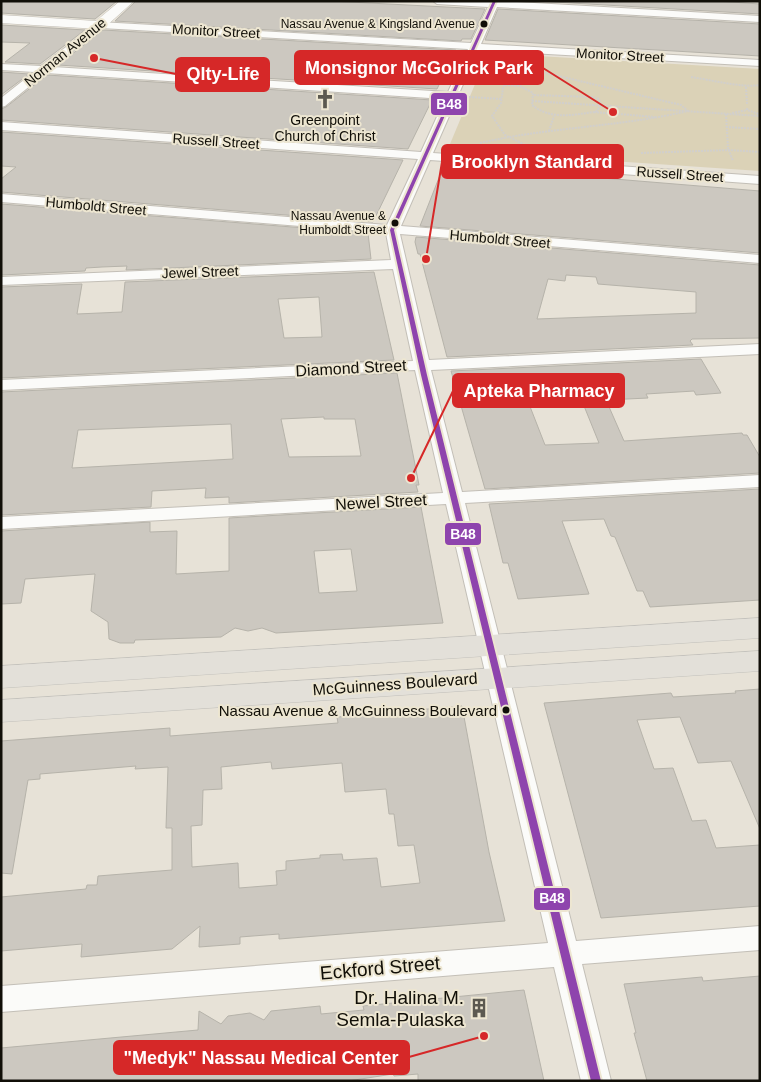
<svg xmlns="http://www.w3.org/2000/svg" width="761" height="1082" font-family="Helvetica,sans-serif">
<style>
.green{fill:#dbd2b7}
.building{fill:#ccc8c0;stroke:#b6b3aa;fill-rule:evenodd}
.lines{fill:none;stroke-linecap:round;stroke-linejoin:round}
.street-casing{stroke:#c3bfb7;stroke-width:2}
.secondary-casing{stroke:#c3bfb7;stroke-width:1}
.primary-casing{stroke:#c2c0bb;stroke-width:1}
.path{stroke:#d1cfcc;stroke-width:2;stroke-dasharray:2 1;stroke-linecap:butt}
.street{fill:#fbfbf9;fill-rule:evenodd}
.secondary{fill:#fbfbf9;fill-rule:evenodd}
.primary{fill:#e3e0d9;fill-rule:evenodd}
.bus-1-casing{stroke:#ede6d1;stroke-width:4}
.bus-1{fill:#8e44ad;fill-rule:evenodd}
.bus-dot{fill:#110f08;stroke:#ede6d1;stroke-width:2}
.labels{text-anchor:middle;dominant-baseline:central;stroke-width:4;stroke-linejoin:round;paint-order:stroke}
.far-bus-label{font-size:12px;fill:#110f08;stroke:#ede6d1;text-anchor:end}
.far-street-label{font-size:14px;fill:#110f08;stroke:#ede6d1}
.far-poi-label{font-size:14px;fill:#110f08;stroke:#ede6d1}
.bus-label{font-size:15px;fill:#110f08;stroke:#ede6d1;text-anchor:end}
.street-label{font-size:16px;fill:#110f08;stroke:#ede6d1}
.near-street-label{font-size:19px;fill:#110f08;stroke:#ede6d1}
.near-poi-label{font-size:19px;fill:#110f08;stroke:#ede6d1;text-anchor:end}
.leader{fill:none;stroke:#d62828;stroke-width:2}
.callout-dot{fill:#d62828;stroke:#ede6d1;stroke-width:2}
.callout{fill:#d62828;stroke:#d62828;stroke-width:2}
.callout-label{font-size:18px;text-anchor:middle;font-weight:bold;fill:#fff}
.line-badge{stroke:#ede6d1;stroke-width:2}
.badge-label{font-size:14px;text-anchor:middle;font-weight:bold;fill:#fff}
</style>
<rect width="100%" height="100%" fill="#e7e2d7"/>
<path class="green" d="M 502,54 L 760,69 L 760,171 L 464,151 L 450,144 L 486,58 Z"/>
<path class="building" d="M 1,1 L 117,1 L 95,19 L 1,13 Z
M 136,1 L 330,1 L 485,9 L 471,39 L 462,39 L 461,41 L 115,21 Z
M 537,1 L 717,1 L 760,4 L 760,14 Z
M 498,9 L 760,24 L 760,56 L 485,40 Z
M 1,25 L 85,30 L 40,64 L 5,62 L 30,43 L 1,42 Z
M 103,30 L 456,50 L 437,89 L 58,65 Z
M 1,72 L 29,74 L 1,95 Z
M 47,75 L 432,100 L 408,149 L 1,120 L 1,109 L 6,107 Z
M 1,132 L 403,160 L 373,222 L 1,192 L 1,179 L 16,167 L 1,166 Z
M 444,165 L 760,191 L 760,253 L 420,226 Z
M 1,204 L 368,233 L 371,259 L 126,270 L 127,266 L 102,267 L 86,268 L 85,271 L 1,275 Z
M 416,237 L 760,265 L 760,338 L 692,339 L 690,341 L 693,345 L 447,357 L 420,254 L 418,254 L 415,242 ZM 566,275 L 596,277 L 598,284 L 696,292 L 696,313 L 537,319 L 548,279 L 565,281 Z
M 374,272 L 394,360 L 1,378 L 1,287 L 82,284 L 77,314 L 122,312 L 125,282 ZM 319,297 L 322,337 L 284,338 L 278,299 Z
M 701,359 L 721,393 L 696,395 L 694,391 L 646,394 L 648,398 L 606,400 L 624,441 L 742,433 L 743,435 L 747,435 L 760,457 L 760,473 L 485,489 L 451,371 ZM 582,401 L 599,443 L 545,445 L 529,404 Z
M 397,373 L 419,485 L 416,485 L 418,492 L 229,503 L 229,497 L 205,498 L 206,488 L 152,491 L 151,507 L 1,515 L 1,392 ZM 324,417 L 324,419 L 355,419 L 361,456 L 289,457 L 281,419 ZM 231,424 L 233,459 L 72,468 L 78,430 Z
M 760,489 L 760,600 L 650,607 L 643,591 L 637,591 L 615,537 L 611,536 L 604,519 L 562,521 L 589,594 L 518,599 L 508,563 L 503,563 L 489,504 Z
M 421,507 L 443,623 L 276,633 L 262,628 L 248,631 L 235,628 L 221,637 L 135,640 L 134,643 L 120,643 L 109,639 L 108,622 L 91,611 L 95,574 L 25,579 L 21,603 L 1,604 L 1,531 L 150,522 L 150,532 L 177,531 L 176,574 L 229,571 L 229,518 ZM 351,549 L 357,591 L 319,593 L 314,551 Z
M 760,689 L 760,829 L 731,761 L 698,763 L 680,717 L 637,720 L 654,769 L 673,768 L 692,821 L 706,820 L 716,848 L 760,845 L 760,906 L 601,918 L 544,703 L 671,693 L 673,697 L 736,693 L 735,691 Z
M 462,706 L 489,852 L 505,921 L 279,939 L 279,934 L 240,937 L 240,944 L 199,947 L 200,926 L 172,949 L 81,957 L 82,944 L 1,951 L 1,897 L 86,889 L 87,885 L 97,885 L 98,876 L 172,870 L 172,828 L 166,828 L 168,767 L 135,769 L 136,766 L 40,774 L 40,779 L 28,780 L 12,874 L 1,873 L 1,741 L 170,728 L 170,736 L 338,723 L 337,717 ZM 271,762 L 272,769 L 342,763 L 345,792 L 386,789 L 389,814 L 394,814 L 398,846 L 414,845 L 420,883 L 381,887 L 377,858 L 343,860 L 342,854 L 320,855 L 320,858 L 286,861 L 286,870 L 276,871 L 277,885 L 239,888 L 238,863 L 192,867 L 191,826 L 202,825 L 203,790 L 222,789 L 221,767 Z
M 760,976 L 760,1081 L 647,1081 L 634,1033 L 636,1033 L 624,984 L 702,977 L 703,981 Z
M 524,990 L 544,1081 L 418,1081 L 418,1074 L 394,1076 L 393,1074 L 348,1081 L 1,1081 L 1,1048 L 198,1030 L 199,1011 L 221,1024 L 228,1016 L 250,1013 L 264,1020 L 271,1011 L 320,1006 L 321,1014 L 364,1010 L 363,1006 Z"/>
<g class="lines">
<defs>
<path id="street" d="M 433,1 L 500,1 L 760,16 L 760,22 L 497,7 L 481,44 L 760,60 L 760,66 L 478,50 L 433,153 L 760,176 L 760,184 L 430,160 L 401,226 L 760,255 L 760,263 L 400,234 L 429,360 L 760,344 L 760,354 L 431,370 L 462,492 L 760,475 L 760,487 L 465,503 L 576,941 L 760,926 L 760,950 L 582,964 L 611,1081 L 581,1081 L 554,967 L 1,1012 L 1,986 L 548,943 L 446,504 L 1,529 L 1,517 L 443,493 L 415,370 L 1,390 L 1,380 L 413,361 L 393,269 L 1,285 L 1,277 L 391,260 L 386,233 L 1,202 L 1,194 L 387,225 L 418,159 L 1,130 L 1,122 L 421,152 L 445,99 L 46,73 L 5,106 L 1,107 L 1,98 L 34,72 L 1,70 L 1,64 L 41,66 L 99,22 L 471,43 L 488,7 L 437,4 ZM 101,28 L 468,49 L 448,92 L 53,67 Z"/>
<path id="secondary" d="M 120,1 L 134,1 L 104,28 L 99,29 L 1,23 L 1,15 L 96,21 Z"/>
<path id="primary" d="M 760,618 L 760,638 L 1,688 L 1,666 Z
M 760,651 L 760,671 L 1,722 L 1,700 Z"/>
</defs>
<use href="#street" class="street-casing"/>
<use href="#secondary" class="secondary-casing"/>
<use href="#primary" class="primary-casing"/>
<path class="path" d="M 691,77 C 712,80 741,88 760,85
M 505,85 L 520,86 L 533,93 L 532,105 C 551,120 572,115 594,112 L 597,111 L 601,104 L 599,99 L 592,97 L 533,95
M 746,87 L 747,104
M 469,97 L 502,99
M 532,101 L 760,116
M 747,108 L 747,110 L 759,114
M 594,112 L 655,117
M 732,113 L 747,110
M 726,114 L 728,148 L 733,161
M 726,127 L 760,129
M 549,131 L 554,116
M 480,143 C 549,127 619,127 688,111 L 681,105 L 529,69
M 525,145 L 505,135 L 492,116 L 501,103 L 503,88 L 507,81 L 519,71 L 533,67
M 641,153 L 729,150 L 760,152"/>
<use href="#street" class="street"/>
<use href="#secondary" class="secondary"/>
<use href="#primary" class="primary"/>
<defs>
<path id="bus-1" d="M 493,1 L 496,1 L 394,230 L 427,375 L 601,1081 L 591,1081 L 421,375 L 390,230 Z"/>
</defs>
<use href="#bus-1" class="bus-1-casing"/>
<use href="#bus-1" class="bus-1"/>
</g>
<defs>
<symbol id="church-bare" viewBox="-9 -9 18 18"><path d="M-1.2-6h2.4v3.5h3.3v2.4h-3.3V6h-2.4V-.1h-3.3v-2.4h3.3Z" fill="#5c5950" stroke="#ede6d1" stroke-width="2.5" paint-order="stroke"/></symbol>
<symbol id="building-bare" viewBox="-9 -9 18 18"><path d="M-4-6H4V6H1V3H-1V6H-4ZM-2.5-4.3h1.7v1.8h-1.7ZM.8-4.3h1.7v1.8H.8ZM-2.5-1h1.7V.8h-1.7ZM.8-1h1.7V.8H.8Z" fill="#5c5950" stroke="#ede6d1" stroke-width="2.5" paint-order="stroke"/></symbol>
</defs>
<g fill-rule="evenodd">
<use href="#church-bare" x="311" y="85" width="28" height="28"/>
<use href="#building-bare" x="465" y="994" width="28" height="28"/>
</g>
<g class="bus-dot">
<circle cx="484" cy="24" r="4.5"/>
<circle cx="395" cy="223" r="4.5"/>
<circle cx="506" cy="710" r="4.5"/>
</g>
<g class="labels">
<g class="far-bus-label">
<text x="475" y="24">Nassau Avenue &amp; Kingsland Avenue</text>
<text x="386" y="216">Nassau Avenue &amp;<tspan x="386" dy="14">Humboldt Street</tspan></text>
</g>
<g class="far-street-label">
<text transform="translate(216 31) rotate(3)">Monitor Street</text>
<text transform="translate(65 52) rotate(-39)">Norman Avenue</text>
<text transform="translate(620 55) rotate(3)">Monitor Street</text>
<text transform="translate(216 141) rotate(4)">Russell Street</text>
<text transform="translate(680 174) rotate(4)">Russell Street</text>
<text transform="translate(96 206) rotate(5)">Humboldt Street</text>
<text transform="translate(500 239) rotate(5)">Humboldt Street</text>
<text transform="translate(200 272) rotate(-2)">Jewel Street</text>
</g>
<g class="far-poi-label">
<text x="325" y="120">Greenpoint<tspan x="325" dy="16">Church of Christ</tspan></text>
</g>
<g class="bus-label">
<text x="497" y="710">Nassau Avenue &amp; McGuinness Boulevard</text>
</g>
<g class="street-label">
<text transform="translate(351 368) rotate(-3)">Diamond Street</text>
<text transform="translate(381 502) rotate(-3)">Newel Street</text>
<text transform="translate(395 684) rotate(-4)">McGuinness Boulevard</text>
</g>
<g class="near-street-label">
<text transform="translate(380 968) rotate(-5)">Eckford Street</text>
</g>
<g class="near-poi-label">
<text x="464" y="997">Dr. Halina M.<tspan x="464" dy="22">Semla-Pulaska</tspan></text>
</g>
</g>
<path class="leader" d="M613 112L543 68M94 58L176 74M426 259L442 162M411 478L453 391M484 1036L409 1057"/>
<g class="callout-dot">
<circle cx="613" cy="112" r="5"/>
<circle cx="94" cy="58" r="5"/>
<circle cx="426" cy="259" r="5"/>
<circle cx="411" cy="478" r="5"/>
<circle cx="484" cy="1036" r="5"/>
</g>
<g class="callout">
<rect x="295" y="51" width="248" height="33" rx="5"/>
<rect x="176" y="58" width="93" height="33" rx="5"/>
<rect x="442" y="145" width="181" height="33" rx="5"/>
<rect x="453" y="374" width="171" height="33" rx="5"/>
<rect x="114" y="1041" width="295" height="33" rx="5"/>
</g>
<g class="callout-label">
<text x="419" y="74">Monsignor McGolrick Park</text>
<text x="223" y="80">Qlty-Life</text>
<text x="532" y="168">Brooklyn Standard</text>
<text x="539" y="397">Apteka Pharmacy</text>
<text x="261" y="1064">"Medyk" Nassau Medical Center</text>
</g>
<g class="line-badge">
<rect x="430" y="92" width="38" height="24" rx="5" fill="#8e44ad"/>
<rect x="444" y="522" width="38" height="24" rx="5" fill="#8e44ad"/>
<rect x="533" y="887" width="38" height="24" rx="5" fill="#8e44ad"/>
</g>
<g class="badge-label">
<text x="449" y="109">B48</text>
<text x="463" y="539">B48</text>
<text x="552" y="903">B48</text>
</g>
<rect width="761" height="1082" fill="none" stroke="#110f08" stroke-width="5"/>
</svg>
